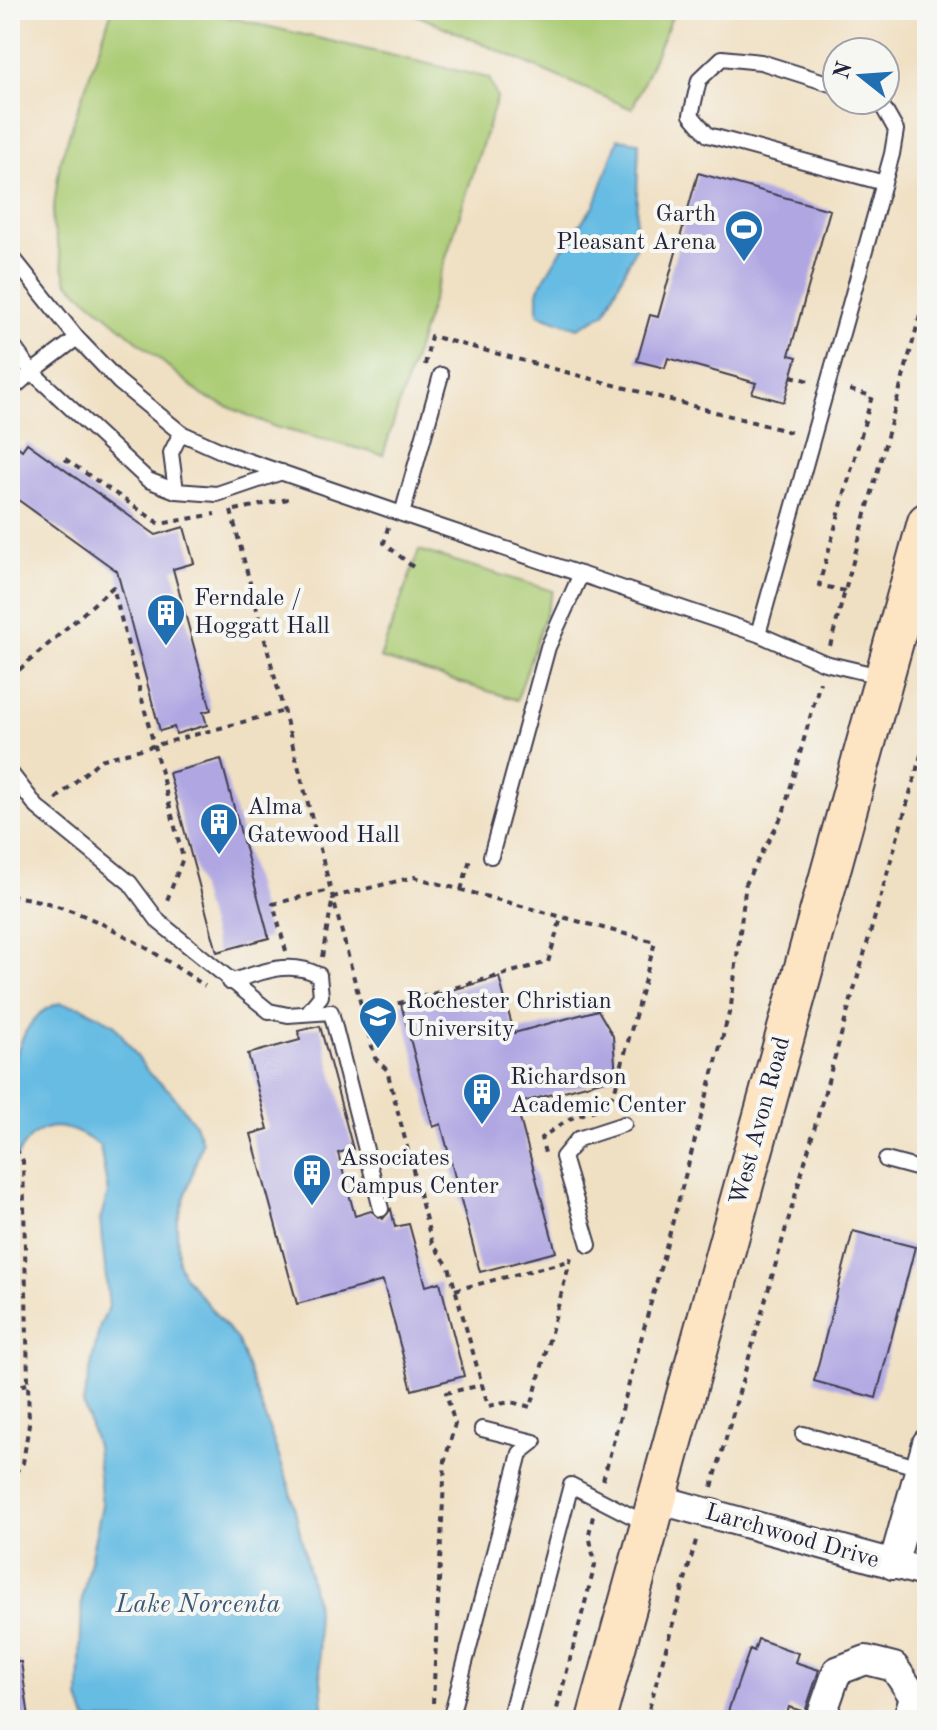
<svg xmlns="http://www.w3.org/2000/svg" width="937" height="1730" font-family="'Old Standard TT',serif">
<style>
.green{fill:#accc74;stroke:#677758;stroke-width:2}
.water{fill:#66bce3;stroke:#446f8f;stroke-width:2}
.building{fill:#b0a7e2}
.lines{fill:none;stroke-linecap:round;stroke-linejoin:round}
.lane-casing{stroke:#413e4f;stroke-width:18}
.street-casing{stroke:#413e4f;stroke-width:32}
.secondary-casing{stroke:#413e4f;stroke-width:42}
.path{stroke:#413e4f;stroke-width:4;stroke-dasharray:6 6;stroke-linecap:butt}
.lane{stroke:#fff;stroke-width:14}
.street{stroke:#fff;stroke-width:28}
.secondary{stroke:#fde5c4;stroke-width:38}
.labels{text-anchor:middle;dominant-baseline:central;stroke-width:8;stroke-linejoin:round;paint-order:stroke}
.poi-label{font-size:24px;fill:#22223b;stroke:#f6f6f2;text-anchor:start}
.street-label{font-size:24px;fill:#22223b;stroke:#f6f6f2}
.water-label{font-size:26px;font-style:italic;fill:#3a5876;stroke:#f6f6f2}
</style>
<rect width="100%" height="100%" fill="#f6f6f2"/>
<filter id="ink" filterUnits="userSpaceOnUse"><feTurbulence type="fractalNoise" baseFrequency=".0125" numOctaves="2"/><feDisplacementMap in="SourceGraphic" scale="16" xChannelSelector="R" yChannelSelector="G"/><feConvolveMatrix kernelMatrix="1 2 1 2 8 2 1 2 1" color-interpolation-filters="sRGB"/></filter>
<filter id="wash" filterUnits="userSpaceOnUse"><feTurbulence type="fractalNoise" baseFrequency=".006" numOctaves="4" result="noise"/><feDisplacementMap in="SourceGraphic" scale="32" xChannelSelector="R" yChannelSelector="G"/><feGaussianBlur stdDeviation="1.8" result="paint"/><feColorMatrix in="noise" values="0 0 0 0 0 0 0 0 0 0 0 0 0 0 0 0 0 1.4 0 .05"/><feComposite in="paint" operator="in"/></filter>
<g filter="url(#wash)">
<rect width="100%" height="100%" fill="#f0e0c3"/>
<path class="green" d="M 112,10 L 198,10 L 489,78 L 497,98 L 383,455 L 275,427 L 203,396 L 67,282 L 52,222 L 60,161 Z
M 405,10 L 675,10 L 632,109 Z
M 419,550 L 553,591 L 517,700 L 380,658 Z"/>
<path class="water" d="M 618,139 L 639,142 L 635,249 L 605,313 L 578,328 L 538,314 L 538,289 L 565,244 L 595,204 Z
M 60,1003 L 82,1007 L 114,1024 L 149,1073 L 170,1091 L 195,1124 L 202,1142 L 177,1223 L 178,1262 L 184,1276 L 238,1341 L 290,1488 L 315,1600 L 324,1720 L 86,1720 L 79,1698 L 82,1597 L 102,1505 L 96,1446 L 83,1403 L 100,1325 L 109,1307 L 100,1220 L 108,1193 L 100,1146 C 57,1115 30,1122 10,1171 C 10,1118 0,1021 60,1003 Z"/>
<g id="blocks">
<path class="building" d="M 698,173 L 830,210 L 789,355 L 797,357 L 784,402 L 752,393 L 756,383 L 668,358 L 665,368 L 637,361 L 650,315 L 658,317 Z
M 10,440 L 22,450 L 27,443 L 156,535 L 184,527 L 194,563 L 173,569 L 211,710 L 203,712 L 207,725 L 176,734 L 174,727 L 160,731 L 117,571 L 10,494 Z
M 221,759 L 269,938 L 217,952 L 169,773 Z
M 499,977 L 514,1033 L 598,1010 L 613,1036 L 616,1077 L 516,1104 L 556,1252 L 480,1272 L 441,1124 L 433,1127 L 401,1004 Z
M 320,1026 L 353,1149 L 338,1153 L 355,1216 L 371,1211 L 383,1219 L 391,1209 L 395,1227 L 409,1224 L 426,1286 L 440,1282 L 464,1376 L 412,1390 L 383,1281 L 297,1304 L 251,1134 L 268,1129 L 248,1054 L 300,1040 L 298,1031 Z
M 853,1231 L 915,1247 L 876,1398 L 814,1381 Z
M 758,1639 L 798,1653 L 795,1662 L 819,1670 L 805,1712 L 789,1707 L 785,1720 L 725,1720 L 750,1649 L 754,1651 Z
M 10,1662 L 21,1662 L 29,1717 L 16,1720 L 10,1720 Z"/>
</g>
</g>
<g filter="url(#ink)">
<use href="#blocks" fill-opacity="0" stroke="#413e4f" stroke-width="2"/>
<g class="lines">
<defs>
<path id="lane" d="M 837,86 L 761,62 L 722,58 L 699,80 L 691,115 L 708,135 L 884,183
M 10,254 L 77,338 L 119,382 L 181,433 L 228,454 L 402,514 L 758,634 L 825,663 L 884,677
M 77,338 L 32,372 L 148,480 L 176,491 L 171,453 L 181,433
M 10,342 L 32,372 L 10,391
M 176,491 L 217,494 L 282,472
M 402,514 L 441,375
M 758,634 L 892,154 L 896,130 L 879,100
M 10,772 L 37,807 L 130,883 L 159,922 L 269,1011 L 288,1015 L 331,1012 L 381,1209
M 491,856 L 548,647 L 581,574
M 229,982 C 261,973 288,959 319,975 L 321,996 L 308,1012
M 886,1160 L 927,1171
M 589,1245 L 563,1157 L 578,1139 L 624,1124
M 482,1429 L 534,1442
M 803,1434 L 920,1468
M 450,1720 L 520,1453 L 534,1442
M 509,1720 L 571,1485 L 649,1525"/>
<path id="street" d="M 657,1499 L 927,1573
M 893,1565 L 927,1443
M 820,1720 L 837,1671 L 866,1660 L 894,1667 L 914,1697 L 907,1720"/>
<path id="secondary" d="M 596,1720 L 927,522"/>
</defs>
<use href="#lane" class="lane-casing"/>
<use href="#street" class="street-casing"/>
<use href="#secondary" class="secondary-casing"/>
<path class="path" d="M 425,365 L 431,336 L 794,433
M 791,376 L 810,381
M 65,459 L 160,524 L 215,514
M 235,510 L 293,498
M 231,511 L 375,1058 L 387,1070 L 432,1243 L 449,1267 L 488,1406 L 511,1402 L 531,1407 L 572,1254
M 388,527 L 384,543 L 413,567
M 845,591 L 819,585 L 872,396 L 846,389
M 830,646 L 927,290
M 10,678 L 113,587 L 183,858 L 166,903
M 56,799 L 100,760 L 284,711
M 461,890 L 471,856
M 10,896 C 81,903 147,947 205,986
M 286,951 L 273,904 L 330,890
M 322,957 L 333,897 L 414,877 L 655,942 L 615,1090 L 606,1106 L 569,1119 L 541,1138 L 545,1153
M 363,1013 L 548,962 L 561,918
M 10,1138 L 23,1161 L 29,1424 L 23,1463 L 10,1479
M 455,1290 L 569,1261
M 10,1388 L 27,1384
M 603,1480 L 731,1006 L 746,882 L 783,814 L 820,682
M 712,1487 L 927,734
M 433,1703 L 445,1460 L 455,1424 L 446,1393 L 482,1385
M 554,1720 L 595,1565 L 589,1534 L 593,1516
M 646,1720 L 697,1537"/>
<use href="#lane" class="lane"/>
<use href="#street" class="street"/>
<use href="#secondary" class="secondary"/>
</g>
</g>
<defs>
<symbol id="stadium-pin" viewBox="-11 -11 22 30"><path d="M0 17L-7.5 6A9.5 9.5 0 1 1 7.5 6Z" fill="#1f6fb2" stroke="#f6f6f2"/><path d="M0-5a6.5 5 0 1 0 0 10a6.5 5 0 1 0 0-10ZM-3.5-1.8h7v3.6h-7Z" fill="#fff"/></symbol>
<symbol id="building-pin" viewBox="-11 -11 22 30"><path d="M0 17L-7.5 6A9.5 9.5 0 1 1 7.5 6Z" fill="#1f6fb2" stroke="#f6f6f2"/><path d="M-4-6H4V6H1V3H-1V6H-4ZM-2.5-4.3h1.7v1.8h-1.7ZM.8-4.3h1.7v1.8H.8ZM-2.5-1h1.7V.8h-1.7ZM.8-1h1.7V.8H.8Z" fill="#fff"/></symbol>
<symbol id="university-pin" viewBox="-11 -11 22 30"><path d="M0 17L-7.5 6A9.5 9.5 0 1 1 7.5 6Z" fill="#1f6fb2" stroke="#f6f6f2"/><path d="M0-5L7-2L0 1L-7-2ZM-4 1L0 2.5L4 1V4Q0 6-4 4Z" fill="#fff"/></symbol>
</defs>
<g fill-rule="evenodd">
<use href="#stadium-pin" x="722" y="207" width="44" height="60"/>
<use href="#building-pin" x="144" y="591" width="44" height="60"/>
<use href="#building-pin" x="197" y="800" width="44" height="60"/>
<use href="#university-pin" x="356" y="994" width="44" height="60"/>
<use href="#building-pin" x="460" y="1070" width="44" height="60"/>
<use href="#building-pin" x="290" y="1151" width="44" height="60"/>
</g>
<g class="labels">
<g class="poi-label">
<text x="716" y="215" text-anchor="end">Garth<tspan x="716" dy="28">Pleasant Arena</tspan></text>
<text x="194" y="599">Ferndale /<tspan x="194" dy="28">Hoggatt Hall</tspan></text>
<text x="247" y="808">Alma<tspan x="247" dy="28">Gatewood Hall</tspan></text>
<text x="406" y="1002">Rochester Christian<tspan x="406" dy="28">University</tspan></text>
<text x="510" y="1078">Richardson<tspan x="510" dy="28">Academic Center</tspan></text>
<text x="340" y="1159">Associates<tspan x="340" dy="28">Campus Center</tspan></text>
</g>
<g class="street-label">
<text transform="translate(761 1121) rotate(-75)">West Avon Road</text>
<text transform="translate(792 1537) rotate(16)">Larchwood Drive</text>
</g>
<g class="water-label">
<text x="198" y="1605">Lake Norcenta</text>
</g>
</g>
<rect width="937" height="1730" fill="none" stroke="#f6f6f2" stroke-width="40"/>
<g transform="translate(861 76) rotate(287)"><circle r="38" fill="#f6f6f2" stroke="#a1a1a9" stroke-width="2"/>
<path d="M0-6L14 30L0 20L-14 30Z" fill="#1f6fb2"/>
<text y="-12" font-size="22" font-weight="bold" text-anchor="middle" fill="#22223b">N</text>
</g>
</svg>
